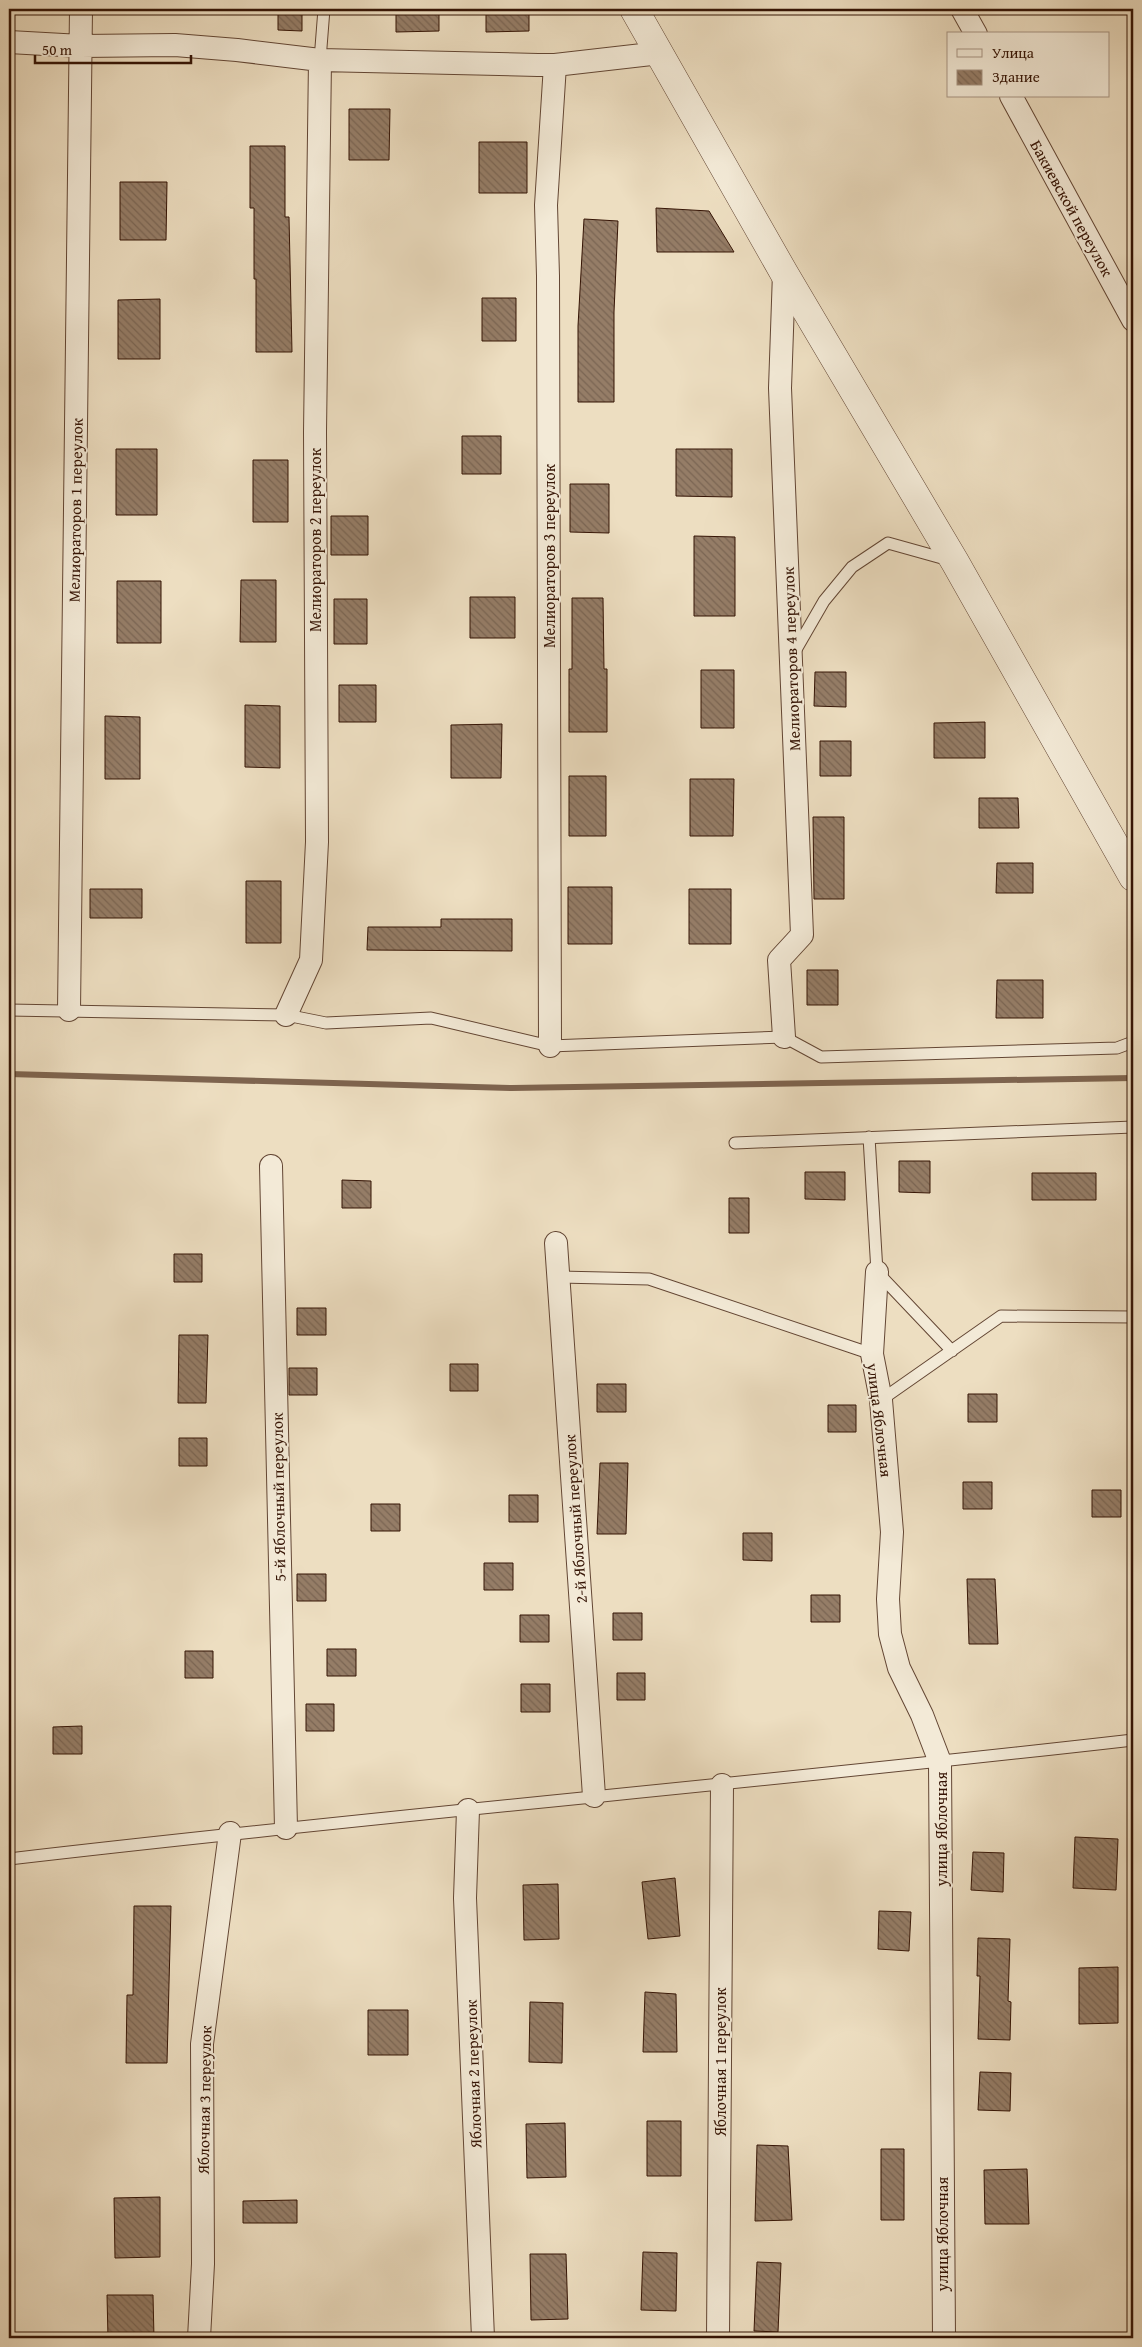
<svg xmlns="http://www.w3.org/2000/svg" width="1142" height="2347" font-family="'Gentium Book Plus',serif">
<style>
.lines{fill:none;stroke-linecap:round;stroke-linejoin:round}
.stream{stroke:#7e644f;stroke-width:6}
.building{fill:url(#building-back-hatch);stroke:#351405}
.service-casing{stroke:#634634;stroke-width:13}
.minor-casing{stroke:#634634;stroke-width:24}
.tertiary-casing{stroke:#634634;stroke-width:29}
.service{stroke:#f3ead7;stroke-width:11}
.minor{stroke:#f3ead7;stroke-width:22}
.tertiary{stroke:#f3ead7;stroke-width:28}
.labels{text-anchor:middle;dominant-baseline:central;stroke-width:4;stroke-linejoin:round;paint-order:stroke}
.street-label{font-size:16px;fill:#351405;stroke:#f3ead7}
</style>
<defs>
<pattern id="building-back-hatch" width="6" height="6" patternUnits="userSpaceOnUse" patternTransform="scale(1.25)"><rect width="6" height="6" fill="#957d67"/><path d="M-1 5l2 2M0 0l6 6M5-1l2 2" fill="none" stroke="#7a6553"/></pattern>
</defs>
<rect width="100%" height="100%" fill="#eddec1"/>
<filter id="stains"><feTurbulence type="fractalNoise" baseFrequency=".004" numOctaves="4"/><feColorMatrix values="0 0 0 0 .2 0 0 0 0 .09 0 0 0 0 .02 0 0 0 .5 -.17"/></filter>
<radialGradient id="worn" r=".72"><stop offset=".6" stop-color="#630" stop-opacity="0"/><stop offset="1" stop-color="#630" stop-opacity=".3"/></radialGradient>
<g class="lines">
<path class="stream" d="M 9,1074 L 512,1088 L 1133,1078"/>
</g>
<path class="building" d="M 278,9 L 302,9 L 302,31 L 278,30 Z
M 396,9 L 439,9 L 439,31 L 396,32 Z
M 486,9 L 529,9 L 529,31 L 486,32 Z
M 349,109 L 390,109 L 389,160 L 349,160 Z
M 479,142 L 527,142 L 527,193 L 479,193 Z
M 250,146 L 285,146 L 285,217 L 289,217 L 292,352 L 256,352 L 256,279 L 254,279 L 254,208 L 250,208 Z
M 120,182 L 167,182 L 166,240 L 120,240 Z
M 656,208 L 709,211 L 734,252 L 657,252 Z
M 584,219 L 618,221 L 614,312 L 614,402 L 578,402 L 578,326 Z
M 482,298 L 516,298 L 516,341 L 482,341 Z
M 160,299 L 160,359 L 118,359 L 118,300 Z
M 462,436 L 501,436 L 501,474 L 462,474 Z
M 116,449 L 157,449 L 157,515 L 116,515 Z
M 676,449 L 732,449 L 732,497 L 676,496 Z
M 253,460 L 288,460 L 288,522 L 253,522 Z
M 570,484 L 609,484 L 609,533 L 570,532 Z
M 331,516 L 368,516 L 368,555 L 331,555 Z
M 694,536 L 735,537 L 735,616 L 694,616 Z
M 241,580 L 276,580 L 276,642 L 240,642 Z
M 117,581 L 161,581 L 161,643 L 117,643 Z
M 470,597 L 515,597 L 515,638 L 470,638 Z
M 572,598 L 603,598 L 604,669 L 607,669 L 607,732 L 569,732 L 569,669 L 572,669 Z
M 334,599 L 367,599 L 367,644 L 334,644 Z
M 701,670 L 734,670 L 734,728 L 701,728 Z
M 815,672 L 846,672 L 846,707 L 814,706 Z
M 339,685 L 376,685 L 376,722 L 339,722 Z
M 245,705 L 280,706 L 280,768 L 245,767 Z
M 105,716 L 140,717 L 140,779 L 105,779 Z
M 985,722 L 985,758 L 934,758 L 934,723 Z
M 502,724 L 501,778 L 451,778 L 451,725 Z
M 820,741 L 851,741 L 851,776 L 820,776 Z
M 569,776 L 606,776 L 606,836 L 569,836 Z
M 690,779 L 734,779 L 733,836 L 690,836 Z
M 979,798 L 1018,798 L 1019,828 L 979,828 Z
M 813,817 L 844,817 L 844,899 L 814,899 Z
M 997,863 L 1033,863 L 1033,893 L 996,893 Z
M 246,881 L 281,881 L 281,943 L 246,943 Z
M 568,887 L 612,887 L 612,944 L 568,944 Z
M 90,889 L 142,889 L 142,918 L 90,918 Z
M 689,889 L 731,889 L 731,944 L 689,944 Z
M 441,919 L 512,919 L 512,951 L 367,950 L 368,927 L 441,927 Z
M 807,970 L 838,970 L 838,1005 L 807,1005 Z
M 997,980 L 1043,980 L 1043,1018 L 996,1018 Z
M 899,1161 L 930,1161 L 930,1193 L 899,1192 Z
M 805,1172 L 845,1172 L 845,1200 L 805,1199 Z
M 1032,1173 L 1096,1173 L 1096,1200 L 1032,1200 Z
M 342,1180 L 371,1181 L 371,1208 L 342,1208 Z
M 729,1198 L 749,1198 L 749,1233 L 729,1233 Z
M 174,1254 L 202,1254 L 202,1282 L 174,1282 Z
M 297,1308 L 326,1308 L 326,1335 L 297,1335 Z
M 179,1335 L 208,1335 L 206,1403 L 178,1403 Z
M 450,1364 L 478,1364 L 478,1391 L 450,1391 Z
M 289,1368 L 317,1368 L 317,1395 L 289,1395 Z
M 597,1384 L 626,1384 L 626,1412 L 597,1412 Z
M 968,1394 L 997,1394 L 997,1422 L 968,1422 Z
M 828,1405 L 856,1405 L 856,1432 L 828,1432 Z
M 179,1438 L 207,1438 L 207,1466 L 179,1466 Z
M 600,1463 L 628,1463 L 626,1534 L 597,1534 Z
M 963,1482 L 992,1482 L 992,1509 L 963,1509 Z
M 1092,1490 L 1121,1490 L 1121,1517 L 1092,1517 Z
M 509,1495 L 538,1495 L 538,1522 L 509,1522 Z
M 371,1504 L 400,1504 L 400,1531 L 371,1531 Z
M 743,1533 L 772,1533 L 772,1561 L 743,1560 Z
M 484,1563 L 513,1563 L 513,1590 L 484,1590 Z
M 297,1574 L 326,1574 L 326,1601 L 297,1601 Z
M 967,1579 L 995,1579 L 998,1644 L 969,1644 Z
M 811,1595 L 840,1595 L 840,1622 L 811,1622 Z
M 613,1613 L 642,1613 L 642,1640 L 613,1640 Z
M 520,1615 L 549,1615 L 549,1642 L 520,1642 Z
M 327,1649 L 356,1649 L 356,1676 L 327,1676 Z
M 185,1651 L 213,1651 L 213,1678 L 185,1678 Z
M 617,1673 L 645,1673 L 645,1700 L 617,1700 Z
M 521,1684 L 550,1684 L 550,1712 L 521,1712 Z
M 306,1704 L 334,1704 L 334,1731 L 306,1731 Z
M 82,1726 L 82,1754 L 53,1754 L 53,1727 Z
M 1075,1837 L 1118,1839 L 1116,1890 L 1073,1888 Z
M 973,1852 L 1004,1853 L 1003,1892 L 971,1890 Z
M 675,1878 L 680,1936 L 648,1939 L 642,1882 Z
M 558,1884 L 559,1939 L 524,1940 L 523,1885 Z
M 134,1906 L 171,1906 L 167,2063 L 126,2063 L 127,1995 L 133,1995 Z
M 879,1911 L 911,1912 L 909,1951 L 878,1949 Z
M 978,1938 L 1010,1939 L 1008,2001 L 1011,2002 L 1010,2040 L 978,2039 L 980,1976 L 977,1976 Z
M 1118,1967 L 1118,2023 L 1079,2024 L 1079,1968 Z
M 645,1992 L 676,1994 L 677,2052 L 643,2052 Z
M 530,2002 L 563,2003 L 562,2063 L 529,2062 Z
M 368,2010 L 408,2010 L 408,2055 L 368,2055 Z
M 980,2072 L 1011,2073 L 1010,2111 L 978,2110 Z
M 647,2121 L 681,2121 L 681,2176 L 647,2176 Z
M 565,2123 L 566,2177 L 527,2178 L 526,2124 Z
M 757,2145 L 788,2146 L 792,2220 L 755,2221 Z
M 881,2149 L 904,2149 L 904,2220 L 881,2220 Z
M 1027,2169 L 1029,2224 L 985,2224 L 984,2170 Z
M 160,2197 L 160,2257 L 115,2258 L 114,2198 Z
M 297,2200 L 297,2223 L 243,2223 L 243,2201 Z
M 643,2252 L 677,2253 L 676,2311 L 641,2310 Z
M 530,2254 L 566,2254 L 568,2319 L 531,2320 Z
M 757,2262 L 781,2263 L 778,2332 L 754,2331 Z
M 107,2295 L 153,2295 L 154,2338 L 108,2338 Z"/>
<g class="lines">
<defs>
<path id="service" d="M 320,60 L 324,9
M 794,653 L 824,601 L 852,567 L 888,543 L 949,560
M 9,1010 L 286,1015 L 326,1023 L 431,1018 L 550,1046 L 784,1037 L 821,1057 L 1117,1048 L 1133,1042
M 869,1137 L 877,1272 L 952,1351
M 735,1143 L 1133,1127
M 559,1277 L 649,1279 L 872,1354
M 881,1400 L 1001,1316 L 1133,1317
M 9,1859 C 383,1815 759,1783 1133,1740"/>
<path id="minor" d="M 962,9 L 976,34
M 9,42 L 81,46 L 175,45 L 237,50 L 320,60 L 538,65 L 555,65 L 660,53
M 1011,96 L 1133,320
M 784,273 L 780,388 L 802,935 L 779,960 L 784,1037
M 69,1010 L 81,9
M 286,1015 L 311,960 L 317,842 L 315,432 L 320,60
M 550,1046 L 548,276 L 546,205 L 555,65
M 271,1166 L 286,1828
M 556,1243 L 594,1796
M 877,1272 L 872,1354 L 881,1400 L 892,1532 L 888,1599 L 890,1634 L 899,1668 L 922,1715 L 940,1762 L 944,2338
M 468,1810 L 465,1898 L 483,2338
M 199,2338 L 203,2264 L 202,2044 L 230,1833
M 718,2338 L 722,1785"/>
<path id="tertiary" d="M 634,9 L 784,273 L 955,562 L 1133,877"/>
</defs>
<use href="#service" class="service-casing"/>
<use href="#minor" class="minor-casing"/>
<use href="#tertiary" class="tertiary-casing"/>
<use href="#service" class="service"/>
<use href="#minor" class="minor"/>
<use href="#tertiary" class="tertiary"/>
</g>
<g class="labels">
<g class="street-label">
<text transform="translate(1072 208) rotate(61)">Бакиевской переулок</text>
<text transform="translate(75 510) rotate(-89)">Мелиораторов 1 переулок</text>
<text transform="translate(315 540) rotate(-90)">Мелиораторов 2 переулок</text>
<text transform="translate(549 556) rotate(-90)">Мелиораторов 3 переулок</text>
<text transform="translate(791 659) rotate(-92)">Мелиораторов 4 переулок</text>
<text transform="translate(880 1420) rotate(83)">улица Яблочная</text>
<text transform="translate(278 1497) rotate(-91)">5-й Яблочный переулок</text>
<text transform="translate(575 1519) rotate(-94)">2-й Яблочный переулок</text>
<text transform="translate(941 1829) rotate(-90)">улица Яблочная</text>
<text transform="translate(720 2062) rotate(-90)">Яблочная 1 переулок</text>
<text transform="translate(473 2074) rotate(-92)">Яблочная 2 переулок</text>
<text transform="translate(204 2100) rotate(-89)">Яблочная 3 переулок</text>
<text transform="translate(942 2234) rotate(-90)">улица Яблочная</text>
</g>
</g>
<rect width="1142" height="2347" fill="none" stroke="#eddec1" stroke-width="30"/>
<rect x="10" y="10" width="1122" height="2327" fill="none" stroke="#351405" stroke-width="2.5"/>
<rect x="15" y="15" width="1112" height="2317" fill="none" stroke="#351405"/>
<rect x="947" y="32" width="162" height="65" fill="#f3ead7" stroke="#a79483"/>
<rect x="957" y="49" width="25" height="8" fill="#f3ead7" stroke="#a79483"/>
<text x="992" y="58" font-size="15" fill="#351405">Улица</text>
<rect x="957" y="70" width="25" height="15" fill="url(#building-back-hatch)" stroke="#a79483"/>
<text x="992" y="82" font-size="15" fill="#351405">Здание</text>
<path d="M35 55v8h156v-8" fill="none" stroke="#351405" stroke-width="2.5"/>
<text x="42" y="55" font-size="15" fill="#351405" stroke="#f3ead7" stroke-width="4" paint-order="stroke">50 m</text>
<rect width="100%" height="100%" filter="url(#stains)"/>
<rect width="100%" height="100%" fill="url(#worn)"/>
</svg>
